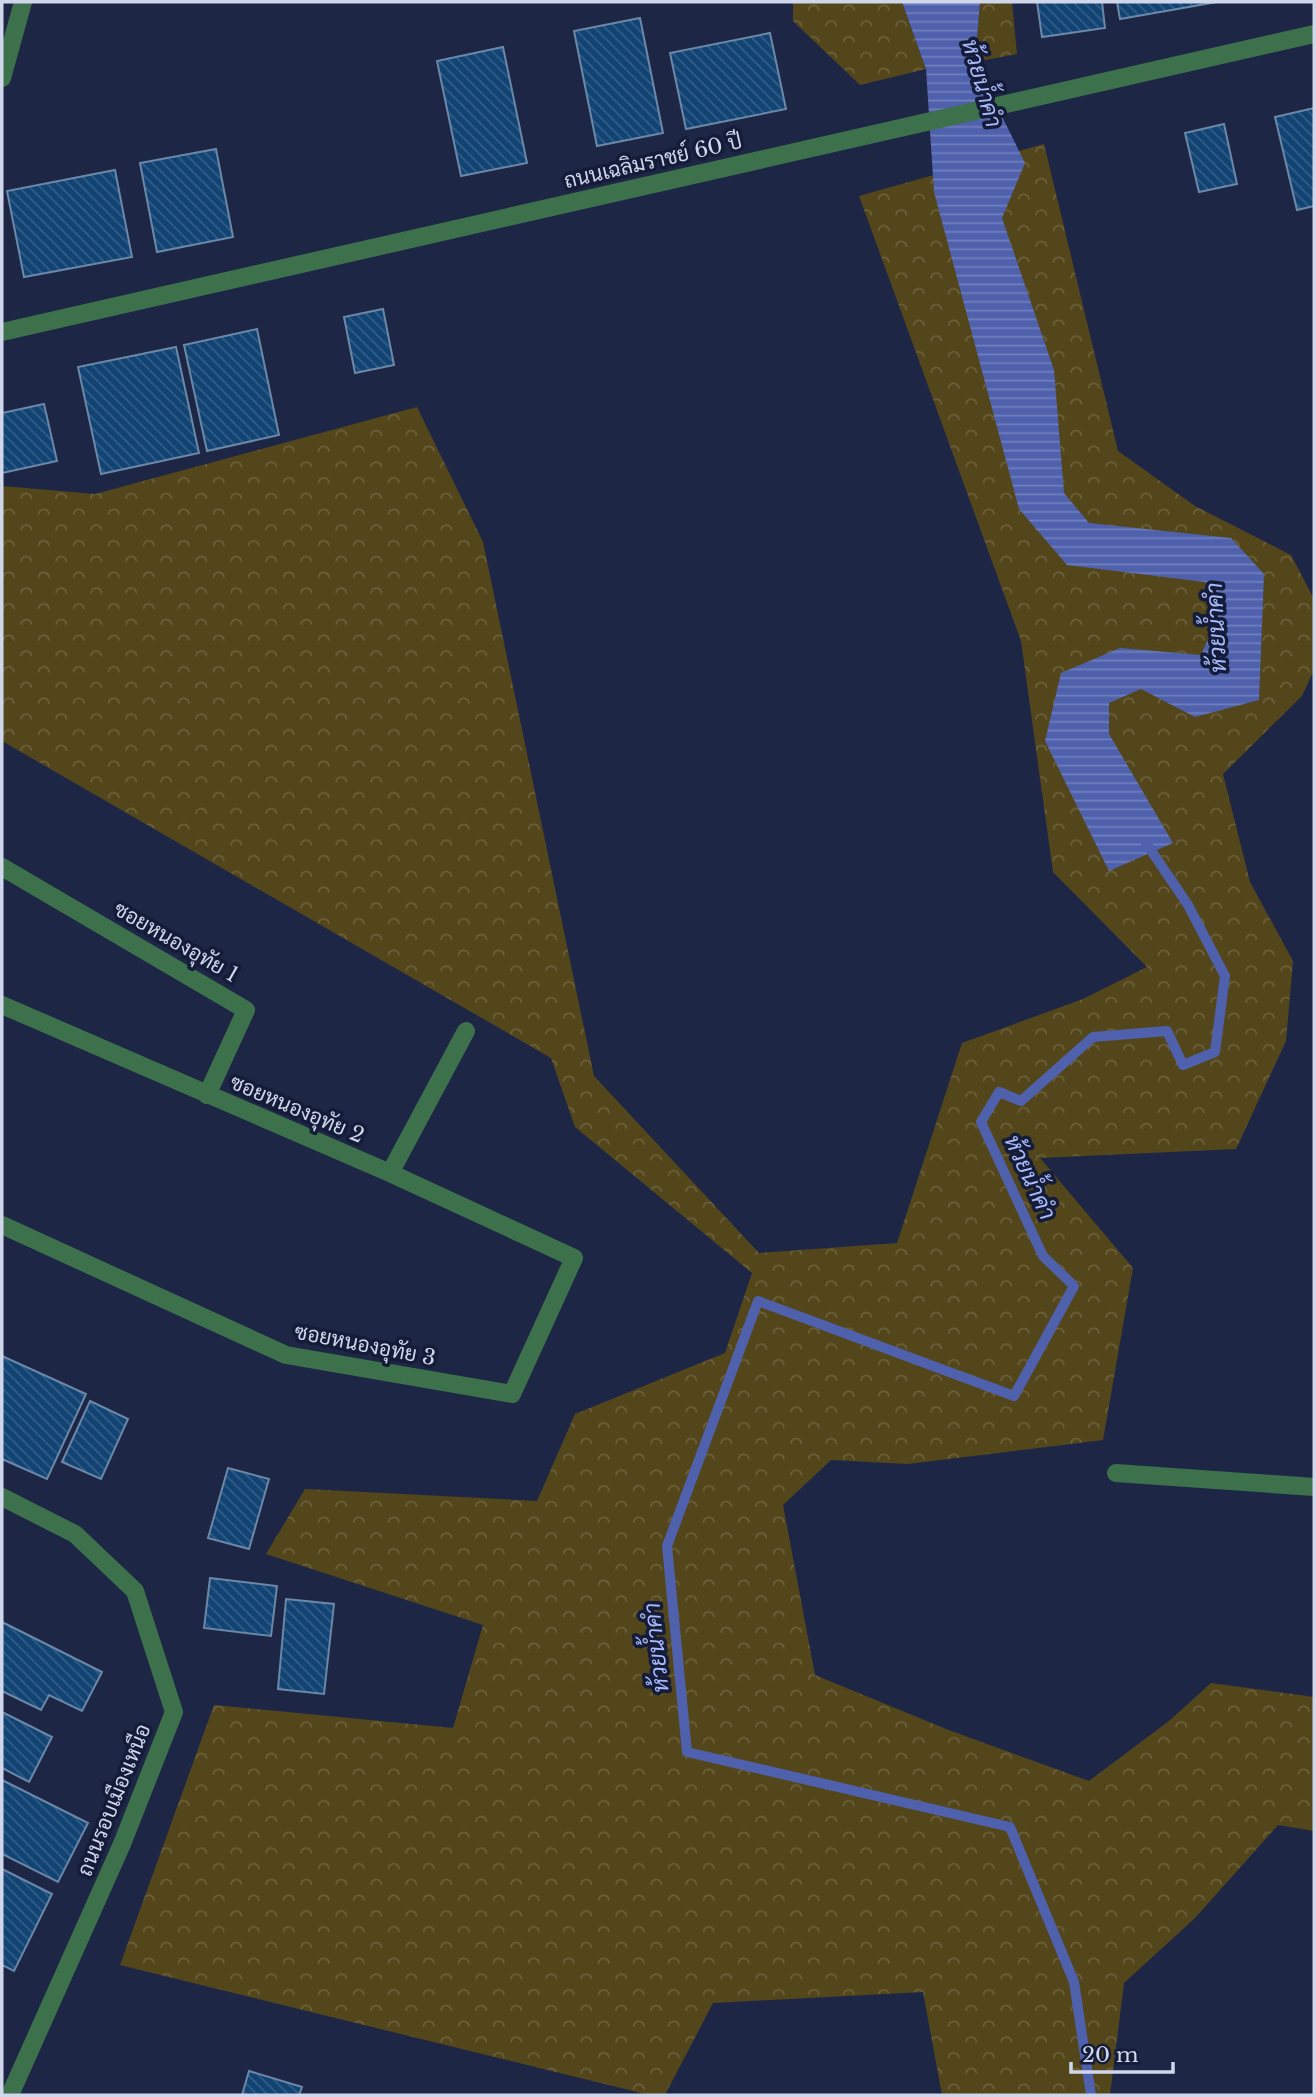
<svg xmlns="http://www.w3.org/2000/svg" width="1316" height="2097" font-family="'Libre Baskerville',Sarabun,serif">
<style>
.forest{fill:url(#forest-crowns)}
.water{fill:url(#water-rules)}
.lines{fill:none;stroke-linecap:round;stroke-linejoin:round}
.stream{stroke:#4f61ad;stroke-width:10}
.building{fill:url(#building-back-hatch);stroke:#6b88a8;stroke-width:2}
.minor{stroke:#3d714c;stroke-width:18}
.labels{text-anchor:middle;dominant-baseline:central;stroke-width:7;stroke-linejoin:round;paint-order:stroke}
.street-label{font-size:21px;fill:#d0d7eb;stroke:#151c3a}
.water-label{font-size:23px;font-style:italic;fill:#a9bbfa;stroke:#151c3a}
</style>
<defs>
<pattern id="forest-crowns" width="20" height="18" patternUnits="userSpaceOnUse" patternTransform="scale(1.75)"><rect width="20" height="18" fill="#54461b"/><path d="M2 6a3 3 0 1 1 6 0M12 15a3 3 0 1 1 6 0" fill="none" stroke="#6c603c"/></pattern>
<pattern id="water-rules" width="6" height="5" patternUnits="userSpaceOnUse" patternTransform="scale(1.75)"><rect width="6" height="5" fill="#4f61ad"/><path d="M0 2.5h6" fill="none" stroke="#6f7ebc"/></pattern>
<pattern id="building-back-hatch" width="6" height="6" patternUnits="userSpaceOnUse" patternTransform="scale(1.75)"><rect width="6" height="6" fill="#114373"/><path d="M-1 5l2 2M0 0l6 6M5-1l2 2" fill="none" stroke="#335d87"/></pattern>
</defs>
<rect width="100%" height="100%" fill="#1e2645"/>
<path class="forest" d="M 793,2 L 902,2 L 926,69 L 860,85 L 793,21 Z
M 980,2 L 1012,2 L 1017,54 L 975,62 Z
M 1044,144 L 1118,451 L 1195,506 L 1291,555 L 1314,599 L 1314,670 L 1302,696 L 1223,774 L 1250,882 L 1293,961 L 1286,1041 L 1236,1149 L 1040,1158 L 1133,1268 L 1103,1440 L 908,1464 L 831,1460 L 783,1505 L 815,1675 L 946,1729 L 1089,1781 L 1169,1721 L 1211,1683 L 1314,1697 L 1314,1831 L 1278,1825 L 1195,1918 L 1124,1983 L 1110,2095 L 942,2095 L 923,1992 L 713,2003 L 665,2095 L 649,2095 L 120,1965 L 214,1705 L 453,1728 L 483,1625 L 266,1554 L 305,1489 L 537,1501 L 575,1414 L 725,1353 L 752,1273 L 575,1127 L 551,1058 L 2,741 L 2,486 L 95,494 L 417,407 L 483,542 L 594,1076 L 759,1253 L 897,1243 L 962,1043 L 1083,999 L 1147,967 L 1053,872 L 1021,641 L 859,196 Z"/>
<path class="water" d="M 902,2 L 980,2 L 975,62 L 1025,163 L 1002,218 L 1054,370 L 1064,493 L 1089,523 L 1231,538 L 1264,574 L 1259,700 L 1195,717 L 1141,689 L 1109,703 L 1109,734 L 1173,843 L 1109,871 L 1045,741 L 1061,673 L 1120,648 L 1201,655 L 1224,603 L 1205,582 L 1067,565 L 1019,509 L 934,192 L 926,69 Z"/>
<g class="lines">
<path class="stream" d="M 1091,2095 L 1074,1982 L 1010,1827 L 687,1752 L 667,1546 L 758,1301 L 1014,1396 L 1074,1286 L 1043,1256 L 981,1122 L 999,1092 L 1021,1101 L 1093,1037 L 1167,1031 L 1183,1065 L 1215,1052 L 1225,976 L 1188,905 L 1146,843"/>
</g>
<path class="building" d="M 1037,2 L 1102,2 L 1105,28 L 1042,37 Z
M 1117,2 L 1217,2 L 1120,19 Z
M 640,18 L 663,133 L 597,146 L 574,31 Z
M 770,33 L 786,109 L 686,129 L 670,53 Z
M 503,47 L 527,163 L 461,176 L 437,61 Z
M 1314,108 L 1314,206 L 1297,210 L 1275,117 Z
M 1224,124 L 1237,184 L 1199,192 L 1185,133 Z
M 216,149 L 233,237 L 157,252 L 140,163 Z
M 115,170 L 132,257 L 24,277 L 7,191 Z
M 383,309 L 394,365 L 355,373 L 344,317 Z
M 257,329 L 279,435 L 207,451 L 184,345 Z
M 176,347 L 199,453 L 101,474 L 78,367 Z
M 44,404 L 57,461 L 2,473 L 2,413 Z
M 2,1356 L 86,1394 L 47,1479 L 2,1459 Z
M 90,1401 L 128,1419 L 101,1479 L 62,1462 Z
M 228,1468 L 269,1479 L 249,1549 L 208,1538 Z
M 210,1578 L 277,1586 L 271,1636 L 204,1628 Z
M 286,1599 L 334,1604 L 324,1694 L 278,1689 Z
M 2,1622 L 102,1672 L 82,1711 L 49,1695 L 41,1710 L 2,1691 Z
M 2,1712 L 52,1737 L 29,1782 L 2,1768 Z
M 2,1780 L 88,1823 L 58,1882 L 2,1854 Z
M 2,1869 L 52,1894 L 14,1971 L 2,1965 Z
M 249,2071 L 302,2087 L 299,2095 L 242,2095 Z"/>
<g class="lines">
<path class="minor" d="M 2,78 L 23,2
M 2,332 L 1314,34
M 2,867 L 246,1010 L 207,1095
M 2,1005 L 390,1173 L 574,1258 L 512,1394 L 286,1355 L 2,1225
M 390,1173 L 466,1031
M 1116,1473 L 1314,1487
M 2,1497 L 75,1534 L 135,1591 L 174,1712 L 122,1844 L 10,2095"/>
</g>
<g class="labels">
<g class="street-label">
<text transform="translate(653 161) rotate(-13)">ถนนเฉลิมราชย์ 60 ปี</text>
<text transform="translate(176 942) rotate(30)">ซอยหนองอุทัย 1</text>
<text transform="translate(297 1109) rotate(23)">ซอยหนองอุทัย 2</text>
<text transform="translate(365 1345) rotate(11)">ซอยหนองอุทัย 3</text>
<text transform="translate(114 1800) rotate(-68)">ถนนรอบเมืองเหนือ</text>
</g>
<g class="water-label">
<text transform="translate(982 83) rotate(74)">ห้วยน้ำคำ</text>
<text transform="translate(1216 628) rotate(-93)">ห้วยน้ำคำ</text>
<text transform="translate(1030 1177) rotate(65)">ห้วยน้ำคำ</text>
<text transform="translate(656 1648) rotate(-96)">ห้วยน้ำคำ</text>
</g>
</g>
<rect width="1316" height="2097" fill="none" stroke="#d0d7eb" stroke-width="7"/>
<path d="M1071 2062v10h102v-10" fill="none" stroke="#d0d7eb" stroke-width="3.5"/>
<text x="1082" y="2062" font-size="21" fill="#d0d7eb" stroke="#151c3a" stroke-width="5" paint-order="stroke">20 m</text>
</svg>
